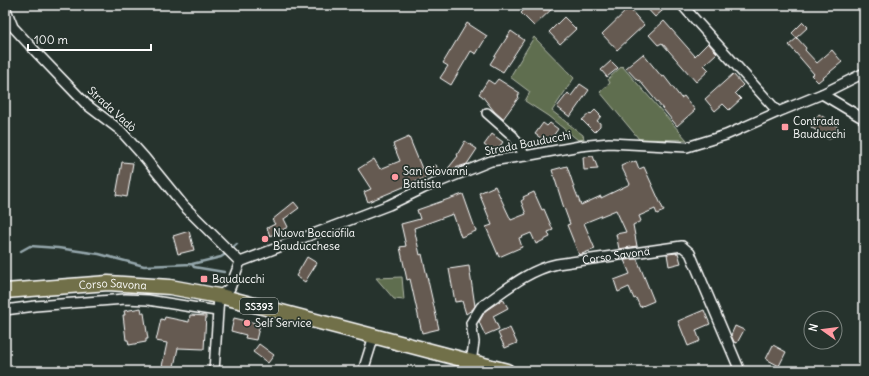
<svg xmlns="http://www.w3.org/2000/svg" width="869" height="376" font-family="Delius,sans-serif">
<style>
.green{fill:#5f6e4f;stroke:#afb6a7}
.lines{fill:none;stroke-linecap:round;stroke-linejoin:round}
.stream{stroke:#95a7ac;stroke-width:2.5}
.building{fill:#655a51;stroke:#fff}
.street-casing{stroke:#fff;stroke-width:12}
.primary-casing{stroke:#fff;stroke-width:17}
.street{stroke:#26332d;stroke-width:9}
.primary{stroke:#71704a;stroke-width:14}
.poi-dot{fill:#ff9aa2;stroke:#26332d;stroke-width:1.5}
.labels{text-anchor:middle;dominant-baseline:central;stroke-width:3.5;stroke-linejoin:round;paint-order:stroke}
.shield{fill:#26332d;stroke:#bec2c0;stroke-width:1}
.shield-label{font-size:10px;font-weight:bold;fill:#fff}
.street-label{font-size:11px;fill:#fff;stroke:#26332d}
.poi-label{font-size:11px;fill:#fff;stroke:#26332d;text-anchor:start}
</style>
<rect width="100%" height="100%" fill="#26332d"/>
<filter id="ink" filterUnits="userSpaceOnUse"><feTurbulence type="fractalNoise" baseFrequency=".025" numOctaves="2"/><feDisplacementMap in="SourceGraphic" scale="8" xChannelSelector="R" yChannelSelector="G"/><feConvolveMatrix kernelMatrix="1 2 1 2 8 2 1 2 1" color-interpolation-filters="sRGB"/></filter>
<g filter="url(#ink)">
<path class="green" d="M 534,37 L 574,78 L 552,111 L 583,135 L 584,139 L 578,140 L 548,116 L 525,101 L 530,92 L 510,77 Z
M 622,66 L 687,140 L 639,139 L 600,92 L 610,83 L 608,79 Z
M 402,277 L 404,300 L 394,299 L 376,278 Z"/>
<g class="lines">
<path class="stream" d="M 231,249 L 237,244
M 21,251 L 30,246 L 58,248 L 99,254 L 144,266 L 192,264 L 221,257 L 227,253
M 192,264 L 194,267 L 224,272"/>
</g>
<path class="building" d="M 529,5 L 556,5 L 534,26 L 521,13 Z
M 644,5 L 669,5 L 655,17 Z
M 629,8 L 644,25 L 617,50 L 602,34 Z
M 564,17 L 576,29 L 560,44 L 549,32 Z
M 664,21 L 695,56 L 708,43 L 717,53 L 704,65 L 709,70 L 696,82 L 662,43 L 658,45 L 649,35 Z
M 803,22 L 808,27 L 796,38 L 792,33 Z
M 467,23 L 487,36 L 476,54 L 471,51 L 451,85 L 440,78 L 448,66 L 443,63 Z
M 511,31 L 524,40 L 503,72 L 490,64 Z
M 797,38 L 806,48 L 805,50 L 817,63 L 832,50 L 842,62 L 818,82 L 811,75 L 814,74 L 789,45 Z
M 643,54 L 662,77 L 664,76 L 681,98 L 684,96 L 695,110 L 677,126 L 639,80 L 638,81 L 626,68 Z
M 611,61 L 618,68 L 607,77 L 601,70 Z
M 733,74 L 743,85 L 735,93 L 741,99 L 729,110 L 723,104 L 715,111 L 705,99 Z
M 498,79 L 520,93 L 518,96 L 519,97 L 503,119 L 494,111 L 482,96 L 479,94 L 488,80 L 494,84 Z
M 580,84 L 589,90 L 570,117 L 557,107 L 568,93 L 571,96 Z
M 595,110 L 601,116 L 597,121 L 600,123 L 600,126 L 594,132 L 582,120 L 590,113 L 591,114 Z
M 819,114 L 838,127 L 830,139 L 828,139 L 811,127 Z
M 543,123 L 547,126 L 550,123 L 558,129 L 548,143 L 535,134 Z
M 492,134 L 503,142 L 495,153 L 484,145 Z
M 409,137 L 423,171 L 436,165 L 439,172 L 368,202 L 364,192 L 371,189 L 358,169 L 374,159 L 380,169 L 400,161 L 393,144 Z
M 465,141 L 477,149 L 467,164 L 446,171 L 458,156 L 457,155 Z
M 593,156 L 598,169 L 584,170 L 583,157 Z
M 636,161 L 639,169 L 644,167 L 664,211 L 657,214 L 655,209 L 639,216 L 641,221 L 633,225 L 637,246 L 619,249 L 616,234 L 626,232 L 616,210 L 584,223 L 595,249 L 579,255 L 567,225 L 570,224 L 563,205 L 552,170 L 567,166 L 575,190 L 581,205 L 601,196 L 601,198 L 630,184 L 621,166 L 630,162 L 631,163 Z
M 122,162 L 133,163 L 127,197 L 116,195 Z
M 495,186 L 511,220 L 526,214 L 521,201 L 524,199 L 523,197 L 534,192 L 542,210 L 544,209 L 553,230 L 548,232 L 550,237 L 536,244 L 531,233 L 519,238 L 522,247 L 499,257 L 486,227 L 492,225 L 479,193 Z
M 463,194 L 476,231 L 461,237 L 453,214 L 414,228 L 420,255 L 422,254 L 439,329 L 422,333 L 410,279 L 407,280 L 400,247 L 406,246 L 401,224 L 420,219 L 417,210 Z
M 294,202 L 299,208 L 284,219 L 288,227 L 270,236 L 267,228 L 275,224 L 272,220 Z
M 189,231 L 194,250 L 178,254 L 173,236 Z
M 678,253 L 681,263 L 669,266 L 667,254 Z
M 307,257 L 317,263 L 305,282 L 296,276 Z
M 637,259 L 654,301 L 640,307 L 636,298 L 634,299 L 629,287 L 618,292 L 614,280 L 630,274 L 624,260 Z
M 469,266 L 475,306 L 473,309 L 466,314 L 462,301 L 455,302 L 449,269 Z
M 503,299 L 508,308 L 493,316 L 499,329 L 485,335 L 479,322 L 485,311 Z
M 141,308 L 142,313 L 144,313 L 148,339 L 146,339 L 146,342 L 129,345 L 128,340 L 126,340 L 123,315 L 125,315 L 124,311 Z
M 704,310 L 710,324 L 696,330 L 700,341 L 688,346 L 678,321 Z
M 190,315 L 206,316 L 204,349 L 178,348 L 173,371 L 161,371 L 167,343 L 156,341 L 161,319 L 164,320 L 165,317 L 189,322 Z
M 234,318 L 260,324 L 256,340 L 245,338 L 246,335 L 231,331 Z
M 735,326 L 744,330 L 737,343 L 734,342 L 731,335 Z
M 510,328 L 517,343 L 505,348 L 498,333 Z
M 259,344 L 274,355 L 268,363 L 253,352 Z
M 773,345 L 786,352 L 779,366 L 766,359 Z"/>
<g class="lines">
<defs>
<g id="street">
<path d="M 682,5 L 778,112"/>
<path d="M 5,7 L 13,27 L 37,53 L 87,105 L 120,130 L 145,158 L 184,206 L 240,262"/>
<path d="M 822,94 L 864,119"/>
<path d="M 487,113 L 513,136 L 525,156"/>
<path d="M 5,310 L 35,306 L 125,299 L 148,300 L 217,311"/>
<path id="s1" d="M 471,362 L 474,342 L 471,323 L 481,307 C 505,290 528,270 557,264 L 682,246 L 690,253 L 740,371"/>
<path d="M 214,371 L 219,296 L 230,288 L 240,262 L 389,205 L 424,188 L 491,161 L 525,156 L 580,146 L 609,143 L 687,147 L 726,135 L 778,112 L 822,94 L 864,73"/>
<path d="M 363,371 L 374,336"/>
</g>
<g id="primary">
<path id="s2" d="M 5,291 L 108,283 L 170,287 L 224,297 L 507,371"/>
</g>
</defs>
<use href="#street" class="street-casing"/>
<use href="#primary" class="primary-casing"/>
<use href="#street" class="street"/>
<use href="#primary" class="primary"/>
</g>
</g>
<g class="poi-dot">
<rect x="781" y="123" width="8" height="8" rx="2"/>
<circle cx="395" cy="177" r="4"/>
<circle cx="265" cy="239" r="4"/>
<rect x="200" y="275" width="8" height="8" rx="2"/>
<circle cx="247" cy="323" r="4"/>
</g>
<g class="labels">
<rect class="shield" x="240" y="298" width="38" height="16" rx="3"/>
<g class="shield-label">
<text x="259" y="306">SS393</text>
</g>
<g class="street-label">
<text transform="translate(112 109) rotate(42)">Strada Vadò</text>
<text transform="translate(528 143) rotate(-11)">Strada Bauducchi</text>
<text stroke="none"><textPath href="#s1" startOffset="206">Corso Savona</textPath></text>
<text stroke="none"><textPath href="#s2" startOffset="108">Corso Savona</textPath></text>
</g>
<g class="poi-label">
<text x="793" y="121">Contrada<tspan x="793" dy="13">Bauducchi</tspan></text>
<text x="403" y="171">San Giovanni<tspan x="403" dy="13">Battista</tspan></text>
<text x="273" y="233">Nuova Bocciofila<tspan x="273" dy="13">Bauducchese</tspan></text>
<text x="212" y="279">Bauducchi</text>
<text x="255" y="323">Self Service</text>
</g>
</g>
<rect width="869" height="376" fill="none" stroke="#26332d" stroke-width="20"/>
<rect x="10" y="10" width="849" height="356" fill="none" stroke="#fff" stroke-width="1.5" filter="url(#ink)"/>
<g transform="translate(823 330) rotate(284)"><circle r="19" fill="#26332d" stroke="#7d8581"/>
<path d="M0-3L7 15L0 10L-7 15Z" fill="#ff9aa2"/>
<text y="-6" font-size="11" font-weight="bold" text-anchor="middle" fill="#ffffff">N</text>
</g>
<path d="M28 44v6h123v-6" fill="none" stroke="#ffffff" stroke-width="2"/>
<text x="34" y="44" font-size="12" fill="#ffffff" stroke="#26332d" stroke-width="3" paint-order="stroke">100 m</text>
</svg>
